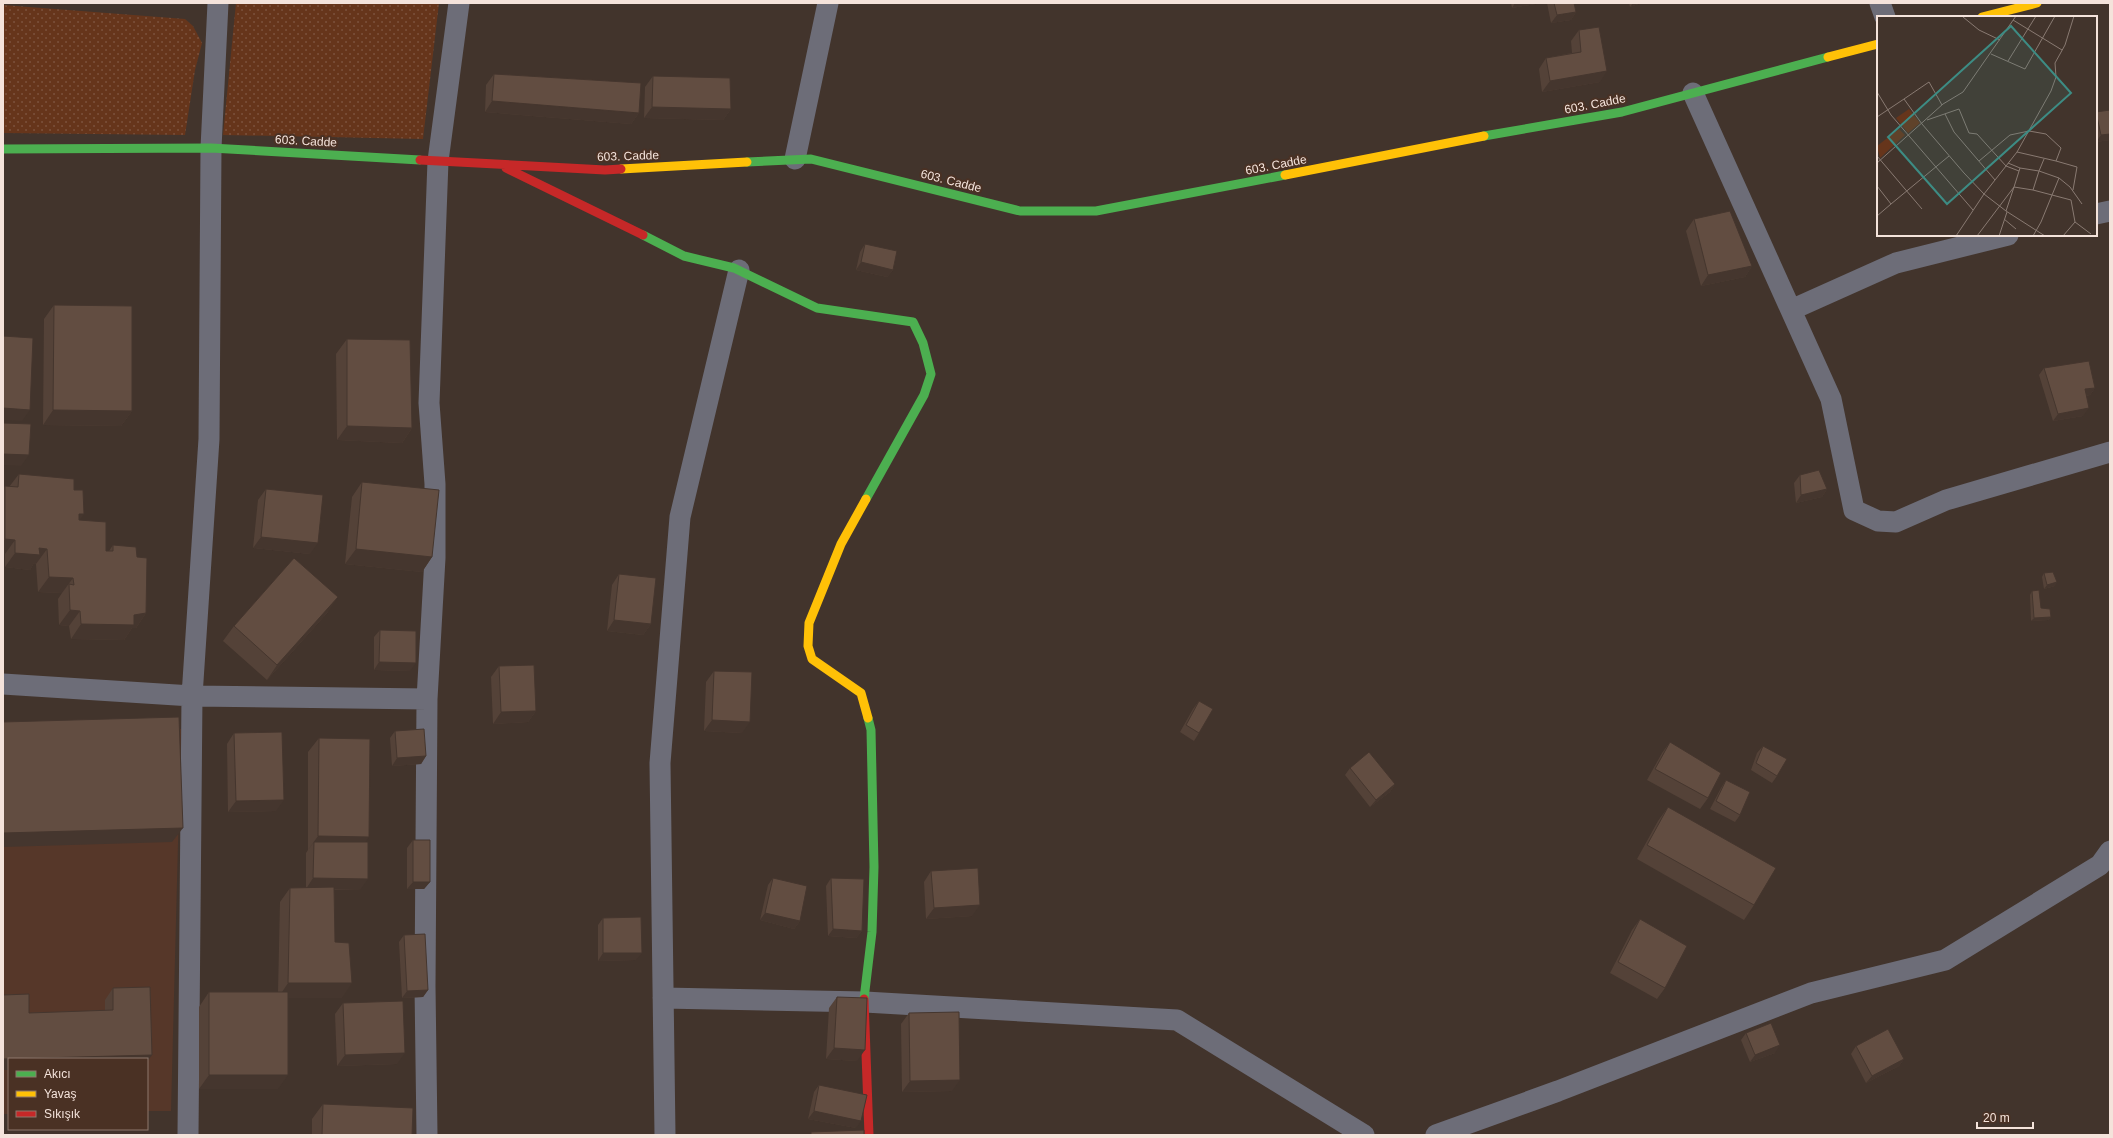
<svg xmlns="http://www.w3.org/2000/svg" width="2113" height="1138" font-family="Arial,sans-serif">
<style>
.built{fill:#563729}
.park{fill:url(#park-dots)}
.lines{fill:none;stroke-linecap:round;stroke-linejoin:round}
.street{stroke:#6d6d78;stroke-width:21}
.fast{stroke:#4caf50;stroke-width:9}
.slow{stroke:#ffc107;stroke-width:9}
.jam{stroke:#c62828;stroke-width:9}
.wall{fill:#544238}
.shaded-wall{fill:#45362e}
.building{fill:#624d41;stroke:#45362e}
.labels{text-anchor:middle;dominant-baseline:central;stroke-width:4;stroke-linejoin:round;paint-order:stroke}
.street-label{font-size:12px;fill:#f4e3db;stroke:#4a3124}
.inset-road{fill:none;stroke:#897a72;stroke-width:1}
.view{fill:#3d8c84;fill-opacity:0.15;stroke:#3d8c84;stroke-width:2}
.inset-edge{fill:none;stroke:#f4e3db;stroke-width:2}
</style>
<defs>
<pattern id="park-dots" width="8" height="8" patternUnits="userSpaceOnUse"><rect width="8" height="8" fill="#66351b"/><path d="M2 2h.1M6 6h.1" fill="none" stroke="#7c523c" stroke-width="1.8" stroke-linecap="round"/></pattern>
</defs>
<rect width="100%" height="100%" fill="#42342c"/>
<path class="built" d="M 3,726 L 181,729 L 171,1111 L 147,1111 L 147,1059 L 9,1059 L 9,1114 L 3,1114 Z"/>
<path class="park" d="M 236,3 L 439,3 L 423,139 L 223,135 Z
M 3,5 L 185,19 L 193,26 L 202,43 L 195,70 L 185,135 L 3,133 Z"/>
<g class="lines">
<path class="street" d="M 1880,3 L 1885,17
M 1693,93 L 1831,399 L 1854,510 L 1878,521 L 1896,522 L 1946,500 L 2110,452
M 795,159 L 828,3
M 2096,214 L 2110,211
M 1791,310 L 1896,263 L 2008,235
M 3,684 L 192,696 L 427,699
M 663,998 L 865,1002 L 1177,1020 L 1364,1135
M 188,1135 L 192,696 L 209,439 L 211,148 L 218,3
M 427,1135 L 425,986 L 427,699 L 435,558 L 435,484 L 429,403 L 438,161 L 459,3
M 665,1135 L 660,763 L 680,517 L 739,270
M 1436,1135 L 1558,1091 L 1811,993 L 1945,960 L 2100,865 L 2110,851"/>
<path class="fast" d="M 1484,136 L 1622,112 L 1828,57
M 3,149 L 211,148 L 420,160
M 747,162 L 811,159 L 1020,211 L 1096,211 L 1285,175
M 643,235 L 684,256 L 734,268 L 817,308 L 913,322 L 923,343 L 931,374 L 924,395 L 866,499
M 864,999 L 872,932 L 874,867 L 871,730 L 868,718"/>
<path class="slow" d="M 1982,17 L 2037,3
M 1828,57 L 1878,44
M 621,169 L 747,162
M 1285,175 L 1484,136
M 866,499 L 841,544 L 809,623 L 808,646 L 812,659 L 861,693 L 868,718"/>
<path class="jam" d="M 420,160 L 605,170 L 621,169
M 506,168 L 643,235
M 864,999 L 869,1135"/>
</g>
<path class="wall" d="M 1511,3 L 1541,3 L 1512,8 Z
M 1547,3 L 1574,3 L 1576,12 L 1571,20 L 1551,23 Z
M 1629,3 L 1641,3 L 1630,7 Z
M 1579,30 L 1600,82 L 1542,92 L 1539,69 L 1546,58 L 1572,53 L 1571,41 Z
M 494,74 L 639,113 L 631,124 L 485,112 L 486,85 Z
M 653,76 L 731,109 L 723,120 L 644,118 L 645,87 Z
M 2096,112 L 2110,140 L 2096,142 Z
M 1694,219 L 1752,266 L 1745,277 L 1701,286 L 1686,231 Z
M 865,244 L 893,270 L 887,277 L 856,270 L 860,252 Z
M 54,305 L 132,411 L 121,426 L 43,425 L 44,319 Z
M 347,339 L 412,428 L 402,443 L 337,440 L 336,354 Z
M 2044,368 L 2095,388 L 2090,395 L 2086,396 L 2083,416 L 2053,421 L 2039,375 Z
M 19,474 L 74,490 L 80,520 L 106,551 L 109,551 L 113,545 L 137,557 L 146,613 L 136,628 L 132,628 L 124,640 L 71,639 L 69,626 L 59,625 L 58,599 L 62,593 L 38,592 L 36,564 L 34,563 L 30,570 L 5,567 L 5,554 L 3,554 L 3,489 L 5,486 L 9,487 Z
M 1800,475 L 1827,489 L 1822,497 L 1796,503 L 1794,483 Z
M 362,482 L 432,557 L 422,572 L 345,564 L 352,497 Z
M 266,489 L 310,554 L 253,548 L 258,500 Z
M 2044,573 L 2055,586 L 2044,589 L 2042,577 Z
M 619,574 L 651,624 L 643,635 L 607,631 L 612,585 Z
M 2032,591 L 2041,608 L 2051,617 L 2048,620 L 2031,621 L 2030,595 Z
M 328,612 L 267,680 L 223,641 L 234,626 Z
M 380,630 L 410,671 L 374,670 L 374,637 Z
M 499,666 L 536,711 L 528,722 L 493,724 L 491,677 Z
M 714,671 L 742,733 L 704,731 L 706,682 Z
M 1199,701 L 1199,733 L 1194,741 L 1180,732 L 1193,709 Z
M 395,731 L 426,756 L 421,764 L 392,766 L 390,738 Z
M 234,733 L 276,811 L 228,812 L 227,744 Z
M 319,738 L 365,842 L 360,890 L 334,890 L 335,942 L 342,998 L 288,998 L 278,1089 L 199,1089 L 199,1007 L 209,992 L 278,992 L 280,902 L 290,888 L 306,888 L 306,853 L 308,850 L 308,752 Z
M 1670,742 L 1708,798 L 1700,809 L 1647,780 L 1662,753 Z
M 1763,746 L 1777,776 L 1772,783 L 1751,770 L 1757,753 Z
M 1350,768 L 1395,784 L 1390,792 L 1370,807 L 1345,775 Z
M 1726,780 L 1740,815 L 1735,822 L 1710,809 L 1721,788 Z
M 1668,807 L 1754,905 L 1744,920 L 1637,859 L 1658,821 Z
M 413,840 L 430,882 L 424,889 L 407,889 L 407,848 Z
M 931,871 L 972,916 L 926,919 L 924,882 Z
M 773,878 L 800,921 L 794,929 L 760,920 L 768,885 Z
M 831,878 L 862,931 L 856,938 L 828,936 L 826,886 Z
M 603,918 L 636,960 L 598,961 L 598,925 Z
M 1640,919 L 1665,988 L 1657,999 L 1610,973 L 1632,930 Z
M 404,935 L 428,990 L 423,997 L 402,998 L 399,942 Z
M 113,988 L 152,1055 L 29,1013 L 105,1011 L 105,1000 Z
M 837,997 L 857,1061 L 826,1059 L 829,1008 Z
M 343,1003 L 397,1064 L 337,1066 L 335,1014 Z
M 909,1013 L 952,1091 L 902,1092 L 901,1024 Z
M 1746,1033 L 1775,1053 L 1750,1062 L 1741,1040 Z
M 1856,1046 L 1904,1059 L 1899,1066 L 1866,1083 L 1851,1054 Z
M 819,1085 L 856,1128 L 808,1119 L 814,1092 Z
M 323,1104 L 412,1135 L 312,1135 L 312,1119 Z"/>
<path class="shaded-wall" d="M 1515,3 L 1541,3 L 1512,8 Z
M 1633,3 L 1641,3 L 1630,7 Z
M 1576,12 L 1571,20 L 1551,23 L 1557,15 Z
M 1607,71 L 1600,82 L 1542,92 L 1550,81 Z
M 492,101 L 639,113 L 631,124 L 485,112 Z
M 652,107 L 731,109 L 723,120 L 644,118 Z
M 2110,134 L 2110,140 L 2096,142 L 2101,135 Z
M 861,262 L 893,270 L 887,277 L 856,270 Z
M 1752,266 L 1745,277 L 1701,286 L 1708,275 Z
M 2095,388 L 2090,395 L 2080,397 L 2085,389 Z
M 3,408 L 30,410 L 22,421 L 3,420 Z
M 2089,408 L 2083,416 L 2053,421 L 2058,414 Z
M 53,410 L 132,411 L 121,426 L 43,425 Z
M 347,426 L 412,428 L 402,443 L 337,440 Z
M 3,454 L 29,455 L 21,466 L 3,465 Z
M 1827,489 L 1822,497 L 1796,503 L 1801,495 Z
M 79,514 L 84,514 L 74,529 Z
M 261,537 L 318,543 L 310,554 L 253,548 Z
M 5,539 L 15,540 L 5,554 L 3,554 L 3,542 Z
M 39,548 L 47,549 L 36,564 L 34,563 L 30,570 L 5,567 L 15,553 Z
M 356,549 L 432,557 L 422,572 L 345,564 Z
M 49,577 L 73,578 L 62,593 L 38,592 Z
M 2057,582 L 2055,586 L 2044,589 L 2047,585 Z
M 338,597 L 328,612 L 267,680 L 277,665 Z
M 70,610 L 80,611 L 69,626 L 59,625 Z
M 146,613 L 136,628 L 132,628 L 124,640 L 71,639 L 81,624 L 134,615 Z
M 2051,617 L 2048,620 L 2031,621 L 2034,618 Z
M 614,620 L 651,624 L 643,635 L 607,631 Z
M 379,662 L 416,663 L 410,671 L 374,670 Z
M 536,711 L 528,722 L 493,724 L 501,712 Z
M 712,720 L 750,722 L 742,733 L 704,731 Z
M 426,756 L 421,764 L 392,766 L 397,758 Z
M 1395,784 L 1390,792 L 1370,807 L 1376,800 Z
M 284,800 L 276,811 L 228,812 L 236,801 Z
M 183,828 L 172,842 L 3,847 L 3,833 Z
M 318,836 L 369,837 L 359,851 L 314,842 L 308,850 Z
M 313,878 L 368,879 L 360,890 L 306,889 Z
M 413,882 L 430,882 L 424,889 L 407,889 Z
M 980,905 L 972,916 L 926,919 L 934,908 Z
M 765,913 L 800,921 L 794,929 L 760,920 Z
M 833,929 L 862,931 L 856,938 L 828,936 Z
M 603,953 L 642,953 L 636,960 L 598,961 Z
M 288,983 L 352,983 L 342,998 L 278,998 Z
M 428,990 L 423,997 L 402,998 L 407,991 Z
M 1780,1045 L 1775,1053 L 1750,1062 L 1755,1055 Z
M 834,1048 L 865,1050 L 857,1061 L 826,1059 Z
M 405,1053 L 397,1064 L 337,1066 L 345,1055 Z
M 152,1055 L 147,1062 L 147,1059 L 16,1059 Z
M 3,1059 L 9,1059 L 9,1070 L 3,1070 Z
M 1904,1059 L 1899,1066 L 1866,1083 L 1872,1076 Z
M 209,1075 L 288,1075 L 278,1089 L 199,1089 Z
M 960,1080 L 952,1091 L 902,1092 L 910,1081 Z
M 814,1111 L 861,1121 L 856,1128 L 808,1119 Z"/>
<path class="building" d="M 1554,3 L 1574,3 L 1576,12 L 1557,15 Z
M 1599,27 L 1607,71 L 1550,81 L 1546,58 L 1581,52 L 1579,30 Z
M 494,74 L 641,83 L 639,113 L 492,101 Z
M 653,76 L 730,78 L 731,109 L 652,107 Z
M 2110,110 L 2110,134 L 2101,135 L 2096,112 Z
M 1730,211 L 1752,266 L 1708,275 L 1694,219 Z
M 865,244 L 897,251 L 893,270 L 861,262 Z
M 54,305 L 132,306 L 132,411 L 53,410 Z
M 3,336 L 33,338 L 30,410 L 3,408 Z
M 347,339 L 410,340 L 412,428 L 347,426 Z
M 2089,361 L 2095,388 L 2085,389 L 2089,408 L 2058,414 L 2044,368 Z
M 3,423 L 31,424 L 29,455 L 3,454 Z
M 1819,470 L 1827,489 L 1801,495 L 1800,475 Z
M 19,474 L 74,479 L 74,490 L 83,490 L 84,514 L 79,514 L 79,520 L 106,522 L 106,551 L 113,551 L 113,545 L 136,547 L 137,557 L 147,558 L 146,613 L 134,615 L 134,625 L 81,624 L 80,611 L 70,610 L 69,584 L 74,585 L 73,578 L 49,577 L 47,549 L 39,548 L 40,555 L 15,553 L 15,540 L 5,539 L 5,486 L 18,487 Z
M 362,482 L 439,490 L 432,557 L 356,549 Z
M 266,489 L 323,495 L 318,543 L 261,537 Z
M 294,558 L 338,597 L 277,665 L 234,626 Z
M 2053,572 L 2057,582 L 2047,585 L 2044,573 Z
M 619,574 L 656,578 L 651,624 L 614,620 Z
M 2039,590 L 2041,608 L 2050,609 L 2051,617 L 2034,618 L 2032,591 Z
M 380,630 L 416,631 L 416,663 L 379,662 Z
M 534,665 L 536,711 L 501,712 L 499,666 Z
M 714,671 L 752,672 L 750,722 L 712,720 Z
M 1199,701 L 1213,709 L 1199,733 L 1186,725 Z
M 179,717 L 183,828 L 3,833 L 3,722 Z
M 424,729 L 426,756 L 397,758 L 395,731 Z
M 282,732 L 284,800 L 236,801 L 234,733 Z
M 319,738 L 370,739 L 369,837 L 318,836 Z
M 1670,742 L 1721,773 L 1708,798 L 1655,769 Z
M 1763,746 L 1787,759 L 1777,776 L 1756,763 Z
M 1369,752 L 1395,784 L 1376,800 L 1350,768 Z
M 1726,780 L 1750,792 L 1740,815 L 1716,801 Z
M 1668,807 L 1776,868 L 1754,905 L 1647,845 Z
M 413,840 L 430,840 L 430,882 L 413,882 Z
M 314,842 L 368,842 L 368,879 L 313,878 Z
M 978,868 L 980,905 L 934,908 L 931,871 Z
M 773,878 L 807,886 L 800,921 L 765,913 Z
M 831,878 L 864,879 L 862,931 L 833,929 Z
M 334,887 L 335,942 L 349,943 L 352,983 L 288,983 L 290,888 Z
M 641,917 L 642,953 L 603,953 L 603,918 Z
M 1640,919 L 1687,946 L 1665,988 L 1618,962 Z
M 425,934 L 428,990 L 407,991 L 404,935 Z
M 150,987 L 152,1055 L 3,1059 L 3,995 L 29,994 L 29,1013 L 113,1010 L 113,988 Z
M 209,992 L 288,992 L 288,1075 L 209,1075 Z
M 837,997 L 867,998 L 865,1050 L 834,1048 Z
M 403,1001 L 405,1053 L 345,1055 L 343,1003 Z
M 959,1012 L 960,1080 L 910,1081 L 909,1013 Z
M 1771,1023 L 1780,1045 L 1755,1055 L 1746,1033 Z
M 1888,1029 L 1904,1059 L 1872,1076 L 1856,1046 Z
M 819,1085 L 867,1095 L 861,1121 L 814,1111 Z
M 323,1104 L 413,1108 L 412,1135 L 322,1135 Z
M 864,1130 L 864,1135 L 811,1135 L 811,1132 Z"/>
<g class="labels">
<g class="street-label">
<text transform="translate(1595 104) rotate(-11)">603. Cadde</text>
<text transform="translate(306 141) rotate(3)">603. Cadde</text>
<text transform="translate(628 156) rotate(-2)">603. Cadde</text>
<text transform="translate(1276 165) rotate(-11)">603. Cadde</text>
<text transform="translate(951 181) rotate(14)">603. Cadde</text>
</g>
</g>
<g transform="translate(1877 16)">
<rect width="220" height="220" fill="#42342c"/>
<path d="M 32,93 L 43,107 L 31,117 L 19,102 ZM 22,113 L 28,119 L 3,142 L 0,130 Z" fill="#66351b"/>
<path class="inset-road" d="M 86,1 L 102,14 L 123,24M 136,4 L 185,34M 114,38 L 148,53 L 178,0M 131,45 L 159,0M 0,76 L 14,99 L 96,194M 27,83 L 52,66 L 65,89M 68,98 L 77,116 L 118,164M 0,101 L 27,83 L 45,108 L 87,157 L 107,178 L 129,195 L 137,171 L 156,174 L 162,155 L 182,162 L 193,171 L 205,188M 50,104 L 82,93 L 92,117 L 100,118 L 129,150 L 142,155M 0,140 L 45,193M 102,145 L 133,119 L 152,115 L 169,118 L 184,132 L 179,145 L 140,136M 179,145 L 200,151 L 196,174M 0,147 L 66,88 L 86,76 L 139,0M 143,152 L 162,155 L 167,143M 0,170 L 14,188 L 72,140M 156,174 L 194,184 L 198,206 L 214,218M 129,195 L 168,220M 0,200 L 14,188M 127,203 L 139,213M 79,220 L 107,178 L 140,136 L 174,75 L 179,61 L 178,47 L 188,29 L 197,0M 100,220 L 137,171 L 143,152 L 131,147M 122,220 L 130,196M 156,220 L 164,206 L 182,162M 186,220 L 198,206"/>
<path class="view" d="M 134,10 L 194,77 L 70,188 L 11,121 Z"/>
<rect width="220" height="220" class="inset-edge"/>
</g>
<rect width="2113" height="1138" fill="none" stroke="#f4e3db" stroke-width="8"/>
<rect x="8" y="1058" width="140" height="72" fill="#4a3124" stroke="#8e786d"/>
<rect x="16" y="1071" width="20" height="6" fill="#4caf50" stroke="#8e786d"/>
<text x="44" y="1078" font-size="12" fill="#f4e3db">Akıcı</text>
<rect x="16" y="1091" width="20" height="6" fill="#ffc107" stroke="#8e786d"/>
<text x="44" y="1098" font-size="12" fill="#f4e3db">Yavaş</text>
<rect x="16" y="1111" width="20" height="6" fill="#c62828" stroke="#8e786d"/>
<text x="44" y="1118" font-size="12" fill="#f4e3db">Sıkışık</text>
<path d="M1977 1122v6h56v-6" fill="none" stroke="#f4e3db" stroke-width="2"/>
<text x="1983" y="1122" font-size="12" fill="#f4e3db" stroke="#4a3124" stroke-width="3" paint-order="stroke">20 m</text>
</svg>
